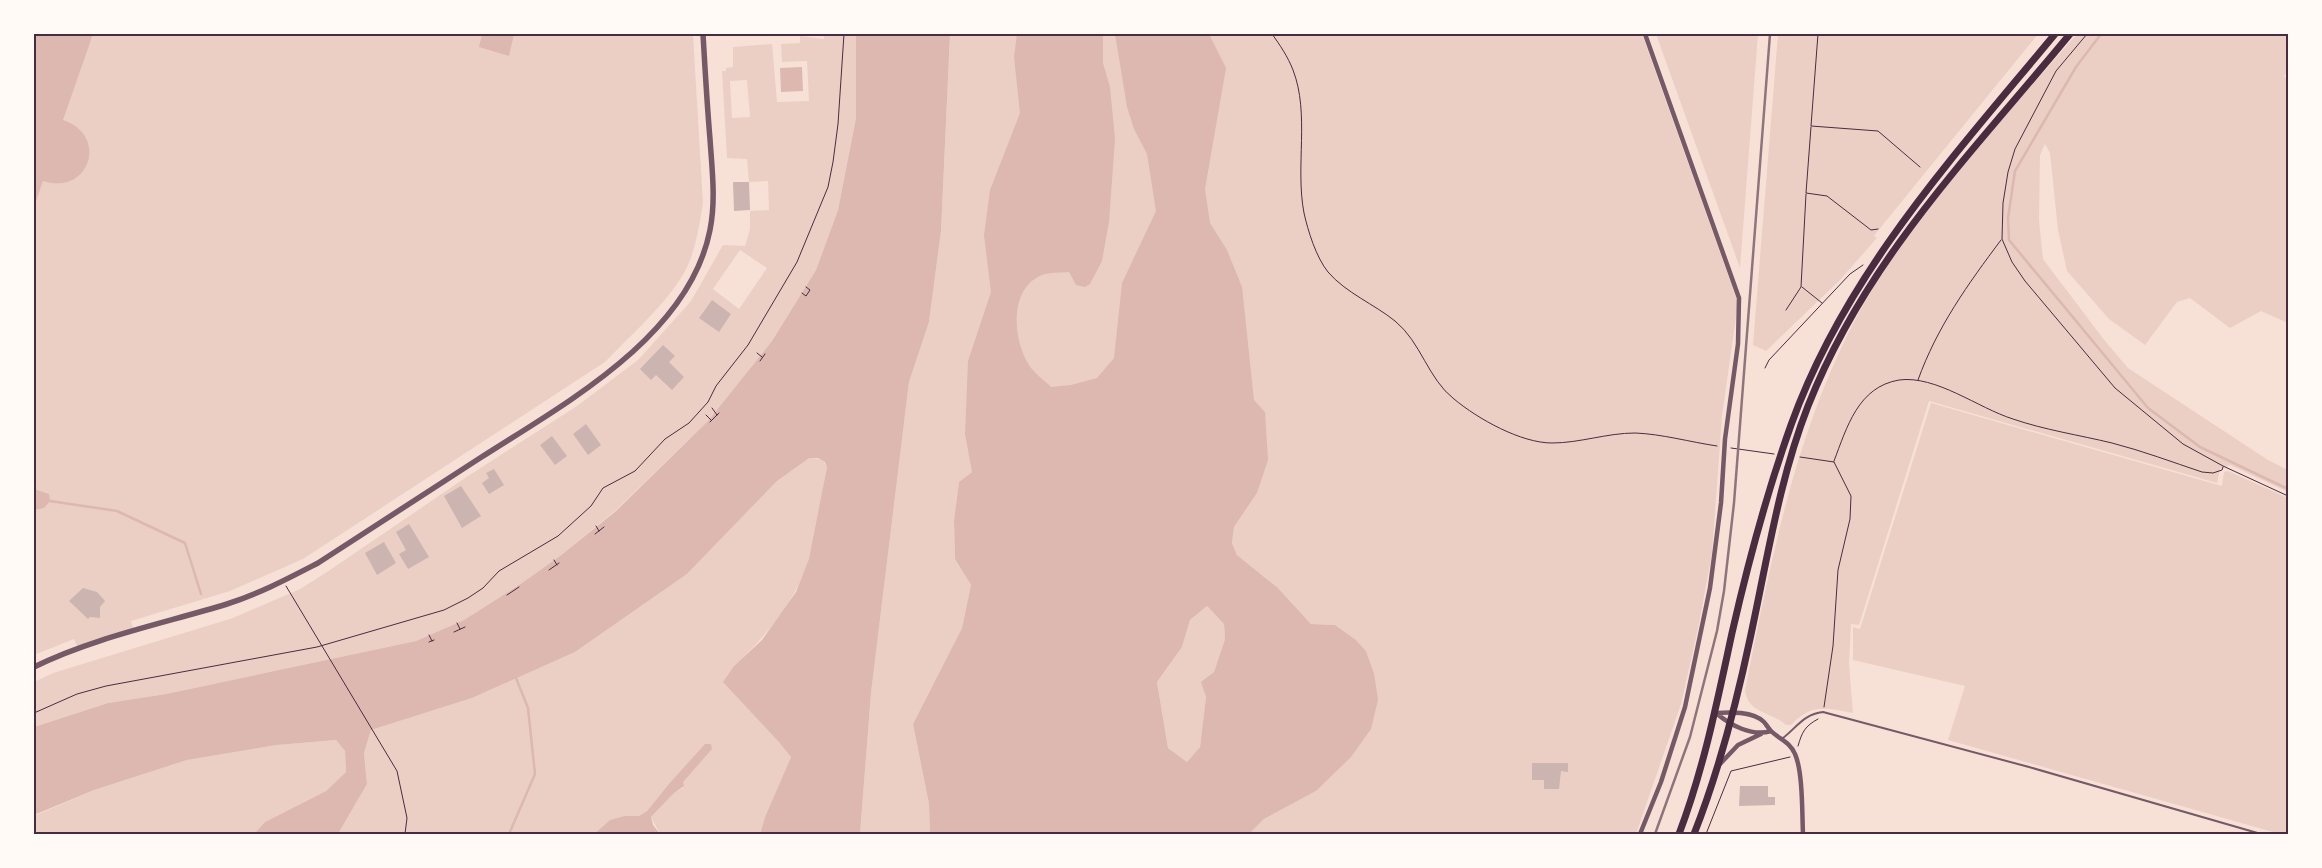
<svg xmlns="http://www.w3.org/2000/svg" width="2322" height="868" font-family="'Alegreya Sans',sans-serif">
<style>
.green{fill:#ebcfc5;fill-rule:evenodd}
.water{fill:#dcb8b0;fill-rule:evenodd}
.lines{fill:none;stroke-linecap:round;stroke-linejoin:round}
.stream{stroke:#dcb8b0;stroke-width:2.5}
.building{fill:#ccb4b1}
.path{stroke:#4a2c40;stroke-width:1}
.service{stroke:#755966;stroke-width:2}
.minor{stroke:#755966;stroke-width:4.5}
.tertiary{stroke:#755966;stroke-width:5.5}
.primary{stroke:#4a2c40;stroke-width:7}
.rail{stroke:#8f747c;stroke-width:2.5}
.neatline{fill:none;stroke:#4a2c40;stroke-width:2}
</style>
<rect width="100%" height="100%" fill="#f7e1d7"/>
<path class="green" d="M 34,34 L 693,34 L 703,203 C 699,227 695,257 681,278 C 661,309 631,335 605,362 L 303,559 L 230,591 L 131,621 L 133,628 L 77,646 L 74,639 L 34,655 Z
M 824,34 L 856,34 L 856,118 L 838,210 L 816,270 L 772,341 L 708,421 L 616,510 L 560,556 L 522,583 L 464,620 L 416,641 L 166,694 L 108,703 L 34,727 L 34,682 L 53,673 L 233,618 L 300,589 L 327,572 L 465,478 L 577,406 L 638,360 L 691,301 L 723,245 L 745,246 L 750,229 L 750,211 L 769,210 L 768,181 L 749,182 L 747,159 L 727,158 L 722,71 L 726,71 L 726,68 L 733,67 L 733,47 L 772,44 L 777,102 L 809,101 L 807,61 L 782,62 L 781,44 L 800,43 L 800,36 L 824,39 ZM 747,80 L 750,117 L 732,118 L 730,81 ZM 740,250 L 767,268 L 739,309 L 713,289 Z
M 950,34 L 1642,34 L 1738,303 L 1722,416 L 1712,553 L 1698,629 L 1681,704 L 1636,834 L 1249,834 L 1264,819 L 1316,791 L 1374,673 L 1366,651 L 1356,640 L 1335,625 L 1311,624 L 1278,588 L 1237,555 L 1232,543 L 1234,527 L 1257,493 L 1265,412 L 1254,401 L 1249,361 L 972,472 L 959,482 L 954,520 L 955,559 L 971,585 L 962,628 L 913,724 L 929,804 L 930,834 L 860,834 L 871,693 L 909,382 L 929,322 L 941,231 Z
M 1656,34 L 1758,34 L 1740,268 Z
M 1778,34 L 2038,34 L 1881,227 L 1874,236 L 1877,238 L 1839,281 L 1766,351 L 1753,345 Z
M 2077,34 L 2288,34 L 2288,72 L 2284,76 L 2288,82 L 2288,323 L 2261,311 L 2230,328 L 2190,298 L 2177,302 L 2145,345 L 2109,319 L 2067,271 L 2058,230 L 2050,153 L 2045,144 L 2040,155 L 2039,220 L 2043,259 L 2105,341 L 2128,368 L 2268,460 L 2288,470 L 2288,492 L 2230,465 L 2220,469 L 2217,483 L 1929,401 L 1859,625 L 1851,624 L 1849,663 L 1853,713 C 1826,708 1811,703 1791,725 L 1786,725 C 1772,712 1747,713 1745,690 C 1771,560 1796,427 1861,309 C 1915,211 2003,119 2077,34 Z
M 1931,403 L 2222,486 L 2224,472 L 2228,471 L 2288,498 L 2288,519 L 2285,517 L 2288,520 L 2288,834 L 2280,834 L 1948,740 L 1965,686 L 1853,660 L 1853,627 L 1860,629 Z
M 808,458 C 816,458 824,458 827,467 C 821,496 818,533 809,561 C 794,603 766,636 734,666 L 791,757 L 765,817 L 760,834 L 660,834 L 651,817 L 673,794 L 684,787 L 668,785 L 647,811 L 639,816 L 624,816 L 610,820 L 594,834 L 338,834 L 367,784 L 364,753 L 371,730 L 472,698 L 575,652 L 687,574 L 777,481 Z
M 1207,606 L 1224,624 L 1225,639 L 1214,672 L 1202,682 L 1206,697 L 1200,747 L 1187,762 L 1168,748 L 1157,682 L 1182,647 L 1190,620 Z
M 336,740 L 345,751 L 346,772 L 326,791 L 265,822 L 254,834 L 34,834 L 34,816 L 94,790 L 187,760 L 277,745 Z"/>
<path class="water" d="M 34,34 L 93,34 L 63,120 C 109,135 90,196 43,181 L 34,207 Z
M 482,34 L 514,34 L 509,56 L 479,47 Z
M 856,34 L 950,34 L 941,231 L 929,322 L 909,382 L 871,693 L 860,834 L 760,834 L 765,817 L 791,757 L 779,742 L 723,682 L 734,666 L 762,640 L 796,592 L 809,559 L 827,467 L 825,462 L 818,458 L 809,458 L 777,481 L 687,574 L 575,652 L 472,698 L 371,730 L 364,753 L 367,784 L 338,834 L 254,834 L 265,822 L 326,791 L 346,772 L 345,751 L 336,740 L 277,745 L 187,760 L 94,790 L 34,815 L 34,727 L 108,703 L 166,694 L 416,641 L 464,620 L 522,583 L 560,556 L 616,511 L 708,421 L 772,341 L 816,270 L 838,210 L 856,118 Z
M 1017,34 L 1103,34 L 1103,63 L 1110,87 L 1115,139 L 1109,222 L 1102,261 L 1090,284 L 1085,287 L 1076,285 L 1069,272 C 1061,273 1050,272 1042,275 C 1008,289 1013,340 1029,365 C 1034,373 1044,380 1051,387 L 1071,385 L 1097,378 L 1114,358 L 1122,283 L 1156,211 L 1147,154 L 1134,129 L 1127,107 L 1115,34 L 1209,34 L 1226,68 L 1205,189 L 1210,223 L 1227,250 L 1242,287 L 1254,400 L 1265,412 L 1268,460 L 1257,493 L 1234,527 L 1232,543 L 1237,555 L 1278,588 L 1311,624 L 1335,625 L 1356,640 L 1366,651 L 1374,673 L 1378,700 L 1371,729 L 1351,757 L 1316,791 L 1264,819 L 1249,834 L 930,834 L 929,804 L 913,724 L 962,628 L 971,585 L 955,559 L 954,520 L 959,482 L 972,472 L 965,434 L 968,361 L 991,292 L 984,235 L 990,190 L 1020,113 L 1014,57 ZM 1207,606 L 1224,624 L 1225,639 L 1214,672 L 1201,682 L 1206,697 L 1200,747 L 1187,762 L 1168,748 L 1157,682 L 1182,647 L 1190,620 Z
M 802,67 L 803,91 L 781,92 L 780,68 Z
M 34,489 L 49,494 L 50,501 L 44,508 L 34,510 Z
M 705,744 L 711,744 L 712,749 L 683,782 L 684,786 L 673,794 L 651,817 L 653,825 L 660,834 L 594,834 L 610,820 L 624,816 L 639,816 L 647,811 L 668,785 Z"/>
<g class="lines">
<path class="stream" d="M 2101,34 L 2076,67 L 2015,171 L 2008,218 L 2009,240 L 2148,408 L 2200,447 L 2288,489
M 50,501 L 117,511 L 185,543 L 201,594
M 509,834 L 535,774 L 528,708 L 516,678"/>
</g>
<path class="building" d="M 733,182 L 749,182 L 750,210 L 734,211 Z
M 712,300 L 731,314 L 719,332 L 699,318 Z
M 663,345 L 675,356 L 669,362 L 684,377 L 672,390 L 656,375 L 651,380 L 640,369 Z
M 586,424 L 601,445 L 588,455 L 573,434 Z
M 552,436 L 567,456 L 555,465 L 540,445 Z
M 494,469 L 504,485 L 489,494 L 482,483 L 489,478 L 486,473 Z
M 461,486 L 481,516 L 462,528 L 444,496 Z
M 409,524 L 429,557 L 408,569 L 399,554 L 406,550 L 396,532 Z
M 384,542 L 396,563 L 377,575 L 365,553 Z
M 83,588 L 97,592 L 105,601 L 100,607 L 100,618 L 90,617 L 88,619 L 69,601 Z
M 1532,763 L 1568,763 L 1568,772 L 1561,771 L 1559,789 L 1544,789 L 1544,780 L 1532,780 Z
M 1740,786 L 1768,786 L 1768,797 L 1775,797 L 1775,805 L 1739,806 Z"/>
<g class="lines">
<path class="path" d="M 1272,34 C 1280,45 1288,57 1293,70 C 1310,114 1295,166 1304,213 C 1308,231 1316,257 1328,272 C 1346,293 1374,304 1395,321 C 1421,342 1428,379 1454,399 C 1478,419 1521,443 1552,443 C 1580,443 1607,433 1635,433 C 1662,434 1690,442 1717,446
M 1818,34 L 1811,126 L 1878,131 L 1920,167
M 2087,34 L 2056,71 L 2015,149 L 2008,172 L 2003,203 L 2002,239 L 2012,262 L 2025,281 L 2115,388 L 2183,444 L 2223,466 L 2288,496
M 1811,127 L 1806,193 L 1827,196 L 1871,230 L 1878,229
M 1802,287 L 1822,303
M 802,293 L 806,296 L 810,290 L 806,287
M 1786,310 L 1801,287 L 1806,194
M 757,353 L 762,357
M 760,361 L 765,354
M 1765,368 L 1769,360 L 1850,274 L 1863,265
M 1918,380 C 1937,327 1968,284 2001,240
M 712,408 L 717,415
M 706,415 L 711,420
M 710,422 L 719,413
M 1731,448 L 1774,454
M 1800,457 L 1834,462
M 1834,461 C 1847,427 1858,387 1899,380 C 1936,375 1978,408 2013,419 C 2045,430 2079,435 2112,443 C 2143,451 2172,462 2202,472 L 2213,473 L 2222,470 L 2223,467
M 596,526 L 599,531
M 595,534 L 604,527
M 554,560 L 557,565
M 549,570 L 559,563
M 286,586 L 397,771 L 407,818 L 405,834
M 507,595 L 519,587
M 457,623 L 460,629
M 454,632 L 465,627
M 429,635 L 432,641
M 429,642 L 434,640
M 1824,707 L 1833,646 L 1838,570 L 1850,519 L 1851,496 L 1834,462
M 34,713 L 77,694 L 106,686 L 317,647 L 444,610 L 468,598 L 483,588 L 499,571 L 558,536 L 591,506 L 603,488 L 635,471 L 665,439 L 689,423 L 708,402 L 716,386 L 748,345 L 797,262 L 828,187 L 833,162 L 838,124 L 844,34
M 1798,746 C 1802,732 1805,726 1818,719
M 1706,834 L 1731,771 L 1790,757"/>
<path class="service" d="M 1783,738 C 1797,727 1804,714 1823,712 L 2029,767 L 2261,834"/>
<path class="minor" d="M 1716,713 C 1730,712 1753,711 1764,722 C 1766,724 1768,728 1771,731 C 1779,739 1790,742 1795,754 C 1803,772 1802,814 1803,834
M 1716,713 C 1730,725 1752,737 1771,731
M 1720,764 L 1738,745 L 1761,734
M 1640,834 L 1661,782 L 1685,707 L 1710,588 L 1721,503 L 1725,439 L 1738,344 L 1739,298 L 1645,34"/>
<path class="tertiary" d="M 34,667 C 92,638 165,623 227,604 C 259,594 289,578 318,563 C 372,528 426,493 480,458 C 564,404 689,337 710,230 C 716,200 712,169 710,139 C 707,104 705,69 703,34"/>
<path class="primary" d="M 1679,834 C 1704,768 1717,702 1732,633 C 1748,563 1767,492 1791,425 C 1845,274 1955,155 2055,34
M 1694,834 C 1719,771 1736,705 1750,639 C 1767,561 1779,480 1808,406 C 1866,259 1972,153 2070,34"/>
<path class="rail" d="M 1655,834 L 1690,737 L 1717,631 L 1724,591 L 1734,503 L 1770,34"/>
</g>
<rect width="2322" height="868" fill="none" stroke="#fffaf5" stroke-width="70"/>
<rect x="35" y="35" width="2252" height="798" class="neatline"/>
</svg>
